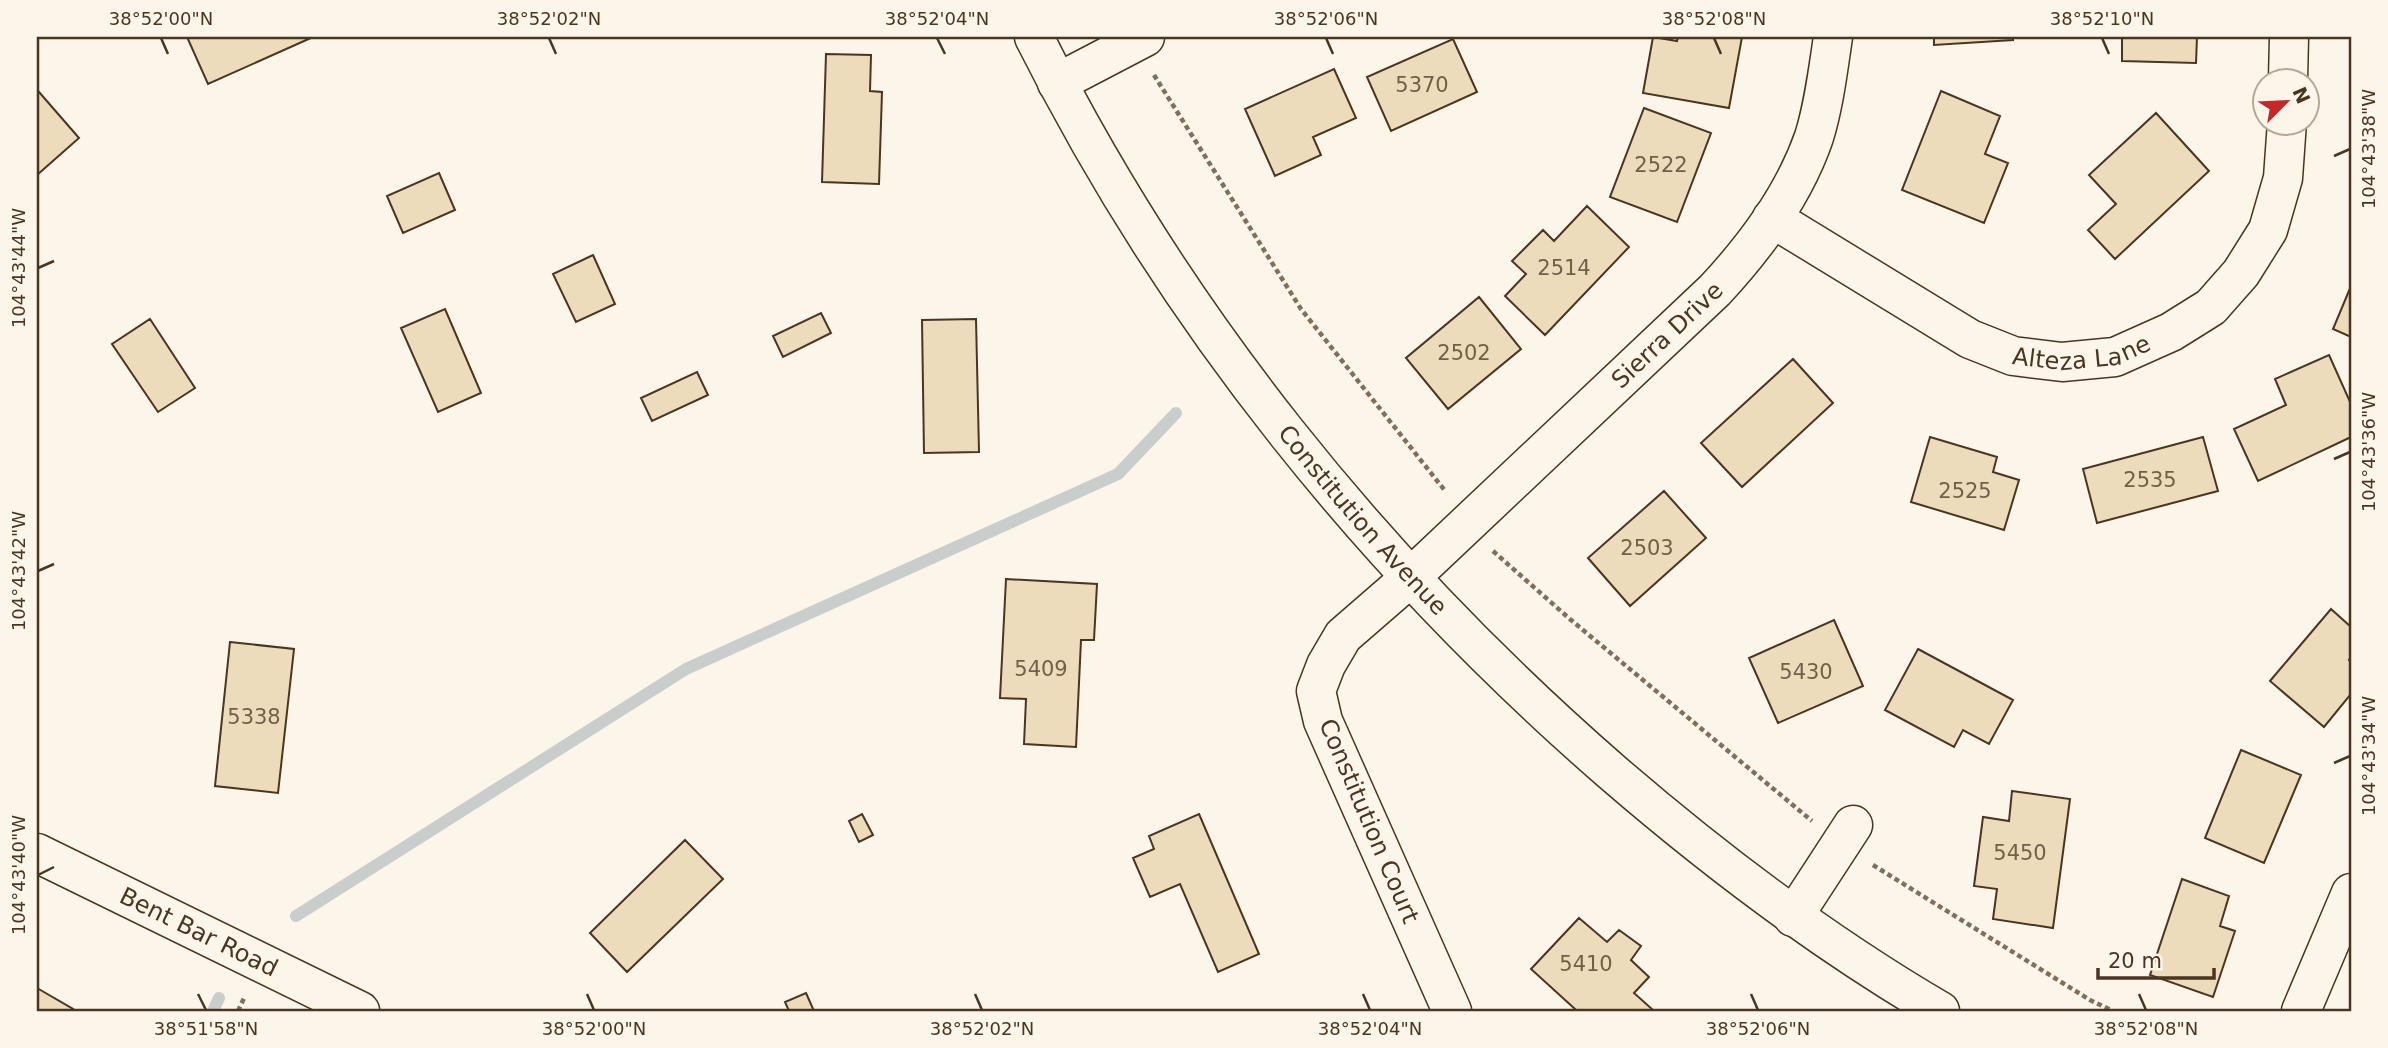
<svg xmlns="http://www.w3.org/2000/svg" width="2388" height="1048" font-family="'DejaVu Sans',sans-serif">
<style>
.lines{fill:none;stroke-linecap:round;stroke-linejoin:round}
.stream{stroke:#c9cecd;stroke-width:12}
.building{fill:#ecdcbc;stroke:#4a3520;stroke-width:2}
.minor-casing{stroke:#4a3520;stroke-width:41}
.major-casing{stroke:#4a3520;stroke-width:41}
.path{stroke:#7f6f5c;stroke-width:4.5;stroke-dasharray:5 3.5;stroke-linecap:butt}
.minor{stroke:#fbf6e9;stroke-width:38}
.major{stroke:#fbf6e9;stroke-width:38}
.ticks{fill:none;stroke:#4a3520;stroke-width:2.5}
.labels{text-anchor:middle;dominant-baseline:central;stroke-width:5;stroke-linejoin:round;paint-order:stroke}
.number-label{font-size:21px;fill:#725f47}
.street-label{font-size:24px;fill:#4a3520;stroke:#fbf6e9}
.neatline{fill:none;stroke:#4a3520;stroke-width:2.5}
.ticks-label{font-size:18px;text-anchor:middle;fill:#4a3520}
</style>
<rect width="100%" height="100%" fill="#fbf6e9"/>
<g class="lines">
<path class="stream" d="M 296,916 L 686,669 L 1118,474 L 1176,413
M 213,1011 L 219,998"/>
</g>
<path class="building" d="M 187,37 L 313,37 L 208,84 Z
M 1653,37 L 1677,41 L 1678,37 L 1742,37 L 1729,108 L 1643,93 Z
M 1934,37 L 2013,37 L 2013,40 L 1934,45 Z
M 2122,37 L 2197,37 L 2196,63 L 2122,61 Z
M 1453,39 L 1477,92 L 1391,131 L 1367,77 Z
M 826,54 L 871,55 L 870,91 L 882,92 L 879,184 L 822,182 Z
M 1334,69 L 1356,118 L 1313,137 L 1321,155 L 1275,176 L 1245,109 Z
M 1941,91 L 2000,116 L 1985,154 L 2008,163 L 1984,223 L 1902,190 Z
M 39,92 L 79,138 L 37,175 L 37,93 Z
M 1644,108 L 1711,133 L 1677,222 L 1610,197 Z
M 2156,113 L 2209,171 L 2115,259 L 2088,230 L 2116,204 L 2089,175 Z
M 439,173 L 455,210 L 403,233 L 387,196 Z
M 1587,206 L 1629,247 L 1545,335 L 1505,296 L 1526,274 L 1512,261 L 1543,230 L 1554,241 Z
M 593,255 L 615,304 L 576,322 L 553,274 Z
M 2351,286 L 2351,337 L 2333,329 Z
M 1479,297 L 1521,349 L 1448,409 L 1406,358 Z
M 445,309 L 481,393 L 438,412 L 401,328 Z
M 821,313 L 831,333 L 783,357 L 773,336 Z
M 150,319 L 195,388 L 158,412 L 112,344 Z
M 976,319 L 979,452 L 924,453 L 922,320 Z
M 2329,355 L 2351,404 L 2351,437 L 2258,481 L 2234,429 L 2286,405 L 2275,379 Z
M 1793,359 L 1833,403 L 1742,487 L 1701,443 Z
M 697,372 L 708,395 L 652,421 L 641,398 Z
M 1930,437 L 1997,457 L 1993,472 L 2019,480 L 2004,530 L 1911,502 Z
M 2203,437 L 2218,491 L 2097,523 L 2083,469 Z
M 1664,491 L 1706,538 L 1630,606 L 1588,558 Z
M 1006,579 L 1097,584 L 1094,640 L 1081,640 L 1076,747 L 1024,744 L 1026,699 L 1000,698 Z
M 2331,609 L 2351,627 L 2351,656 L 2349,660 L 2351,662 L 2351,694 L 2324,727 L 2270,681 Z
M 1834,620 L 1863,686 L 1778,723 L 1749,658 Z
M 230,642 L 294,649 L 278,793 L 215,786 Z
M 1918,649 L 2013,700 L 1989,744 L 1963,730 L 1954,747 L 1885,710 Z
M 2241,750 L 2301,775 L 2264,863 L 2205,838 Z
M 2012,791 L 2070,799 L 2053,928 L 1993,919 L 1997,889 L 1974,886 L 1983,817 L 2009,821 Z
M 862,814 L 873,835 L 859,842 L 849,821 Z
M 1199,814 L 1259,954 L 1218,972 L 1180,884 L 1150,897 L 1133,858 L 1154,849 L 1149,836 Z
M 685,840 L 723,879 L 627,972 L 590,933 Z
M 2182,879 L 2229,896 L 2220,926 L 2235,931 L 2213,997 L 2150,975 Z
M 1579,918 L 1607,942 L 1619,930 L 1641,946 L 1631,960 L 1649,977 L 1634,993 L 1653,1010 L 1652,1011 L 1574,1011 L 1575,1009 L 1531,969 Z
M 37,988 L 73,1009 L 72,1011 L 37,1011 Z
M 806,993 L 814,1011 L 789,1011 L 785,1002 Z"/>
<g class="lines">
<defs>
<g id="minor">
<path d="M 2288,80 L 2289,37"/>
<path d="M 1057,83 L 1145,37"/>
<path id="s1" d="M 1772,218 L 1970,339 L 2013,356 L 2062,362 L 2115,357 L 2171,332 L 2211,307 L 2241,273 L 2268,230 L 2283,178 L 2287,122"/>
<path id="s2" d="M 37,853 L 360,1011"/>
<path d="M 1793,917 L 1853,825"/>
<path id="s3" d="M 1452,1011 L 1323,721 L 1316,691 L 1326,665 L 1343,636 L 1411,577 L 1715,290 C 1756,246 1794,195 1814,137 C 1824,105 1828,70 1833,37"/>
<path d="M 2301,1011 L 2351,893"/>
</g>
<g id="major">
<path id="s4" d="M 1034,37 C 1174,318 1375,566 1612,772 C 1715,861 1822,942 1940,1011"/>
</g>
</defs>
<use href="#minor" class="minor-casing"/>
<use href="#major" class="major-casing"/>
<path class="path" d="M 1154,75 L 1301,309 L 1446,492
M 1493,551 L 1571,620 L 1812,821
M 1873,865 L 2090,1000 L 2113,1011
M 238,1011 L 245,996"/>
<use href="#minor" class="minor"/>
<use href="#major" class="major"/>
</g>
<path class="ticks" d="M 161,38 L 168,54M 549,38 L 556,54M 937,38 L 945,54M 1326,38 L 1333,54M 1714,38 L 1721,54M 2102,38 L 2109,54M 2334,156 L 2350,149M 38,268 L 54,261M 2334,459 L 2350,452M 38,571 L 54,564M 2334,763 L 2350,756M 38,875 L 54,867M 198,994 L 206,1010M 587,994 L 594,1010M 975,994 L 982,1010M 1363,994 L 1370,1010M 1751,994 L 1758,1010M 2139,994 L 2146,1010"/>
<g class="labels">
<g class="number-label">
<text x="1422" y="85">5370</text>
<text x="1661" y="165">2522</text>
<text x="1564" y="268">2514</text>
<text x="1464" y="353">2502</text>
<text x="2150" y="480">2535</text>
<text x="1965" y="491">2525</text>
<text x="1647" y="548">2503</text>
<text x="1041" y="669">5409</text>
<text x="1806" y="672">5430</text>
<text x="254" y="717">5338</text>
<text x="2020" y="853">5450</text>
<text x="1586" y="964">5410</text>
</g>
<g class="street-label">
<text stroke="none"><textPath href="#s3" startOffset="852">Sierra Drive</textPath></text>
<text stroke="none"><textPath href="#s1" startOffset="348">Alteza Lane</textPath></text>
<text stroke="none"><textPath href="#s4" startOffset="586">Constitution Avenue</textPath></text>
<text transform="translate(1369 821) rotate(67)">Constitution Court</text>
<text stroke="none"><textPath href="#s2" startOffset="180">Bent Bar Road</textPath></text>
</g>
</g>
<rect width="2388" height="1048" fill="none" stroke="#fbf6e9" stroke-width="77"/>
<g transform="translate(2286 102) rotate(66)"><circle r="33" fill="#fbf6e9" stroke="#b4a999" stroke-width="2"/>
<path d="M0-5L12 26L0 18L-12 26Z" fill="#c62828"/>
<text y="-10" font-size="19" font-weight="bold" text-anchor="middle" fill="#4a3520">N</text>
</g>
<path d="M2098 968v10h116v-10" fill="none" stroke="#4a3520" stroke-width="3.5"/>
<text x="2108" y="968" font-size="21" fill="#4a3520" stroke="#fbf6e9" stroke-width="5" paint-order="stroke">20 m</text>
<rect x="38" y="38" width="2312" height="972" class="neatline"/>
<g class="ticks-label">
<text x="161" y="25">38°52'00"N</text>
<text x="549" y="25">38°52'02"N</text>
<text x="937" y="25">38°52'04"N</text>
<text x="1326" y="25">38°52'06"N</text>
<text x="1714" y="25">38°52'08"N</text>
<text x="2102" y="25">38°52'10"N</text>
<text transform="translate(2369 149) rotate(-90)" y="6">104°43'38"W</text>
<text transform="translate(19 268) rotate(-90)" y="6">104°43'44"W</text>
<text transform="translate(2369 452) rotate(-90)" y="6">104°43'36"W</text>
<text transform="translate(19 571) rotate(-90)" y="6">104°43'42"W</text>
<text transform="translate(2369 756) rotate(-90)" y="6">104°43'34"W</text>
<text transform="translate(19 875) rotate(-90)" y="6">104°43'40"W</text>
<text x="206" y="1035">38°51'58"N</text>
<text x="594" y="1035">38°52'00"N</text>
<text x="982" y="1035">38°52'02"N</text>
<text x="1370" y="1035">38°52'04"N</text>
<text x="1758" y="1035">38°52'06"N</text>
<text x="2146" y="1035">38°52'08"N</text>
</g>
</svg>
